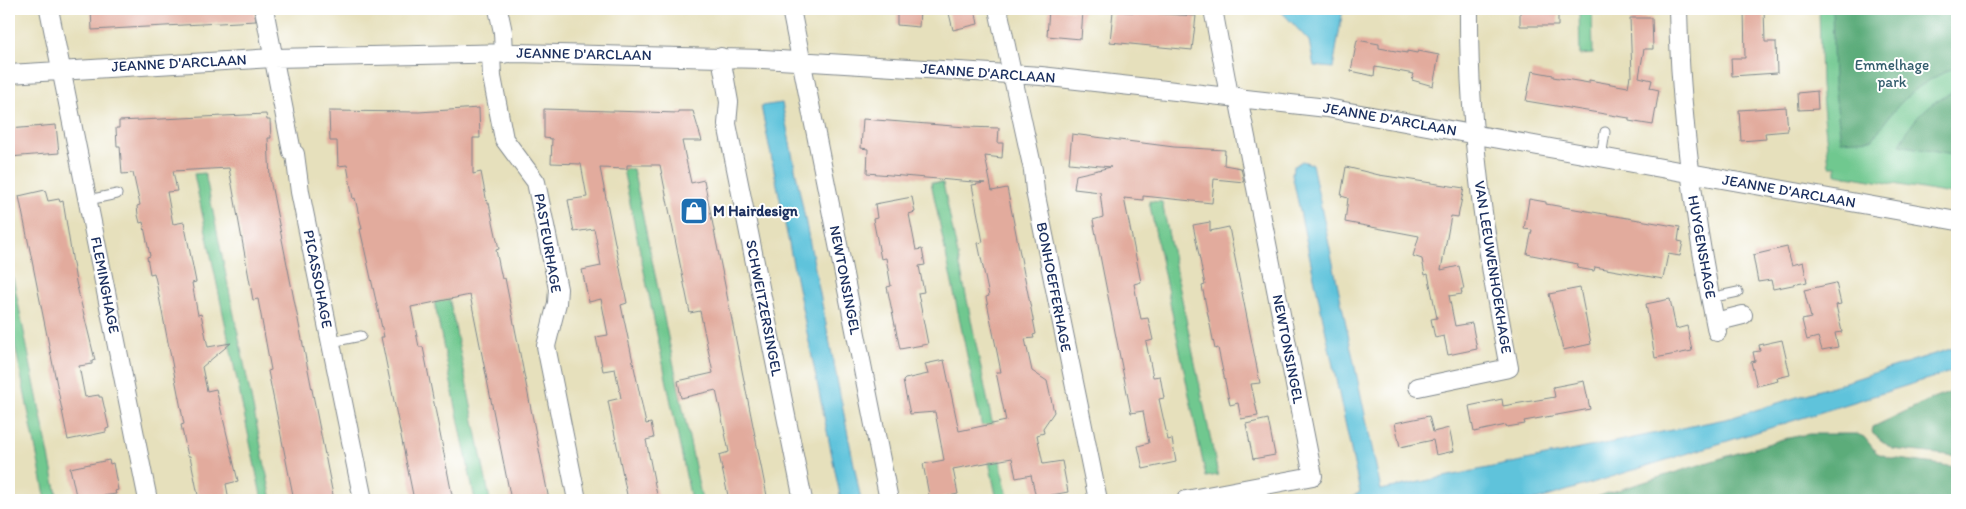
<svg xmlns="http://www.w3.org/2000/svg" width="1966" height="509" font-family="Itim,sans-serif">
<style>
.green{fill:#6fc88f;stroke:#457c76}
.forest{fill:#5bac7a;stroke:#3b6e6c}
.water{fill:#5ec3db;stroke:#3c799c}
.building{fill:#e2ab9d}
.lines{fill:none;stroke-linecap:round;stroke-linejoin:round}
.lane-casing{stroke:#80888d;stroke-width:11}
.street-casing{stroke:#80888d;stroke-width:20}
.lane{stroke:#fff;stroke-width:9}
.street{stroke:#fff;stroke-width:18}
.labels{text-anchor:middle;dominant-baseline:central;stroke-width:4;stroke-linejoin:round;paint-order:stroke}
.street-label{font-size:15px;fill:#1b2f5e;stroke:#fff}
.park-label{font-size:15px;fill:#345d6d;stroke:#fff}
.poi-label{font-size:15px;font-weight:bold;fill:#1b2f5e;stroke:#fff;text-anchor:start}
</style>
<rect width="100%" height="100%" fill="#fff"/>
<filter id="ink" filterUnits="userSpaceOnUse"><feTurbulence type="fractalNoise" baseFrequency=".02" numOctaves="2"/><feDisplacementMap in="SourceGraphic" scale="10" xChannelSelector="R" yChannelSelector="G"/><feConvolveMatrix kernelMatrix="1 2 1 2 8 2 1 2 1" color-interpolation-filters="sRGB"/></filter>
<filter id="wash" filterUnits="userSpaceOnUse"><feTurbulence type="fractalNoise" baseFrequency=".0096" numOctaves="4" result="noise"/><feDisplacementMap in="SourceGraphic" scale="20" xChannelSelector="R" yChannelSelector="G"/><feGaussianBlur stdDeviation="1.12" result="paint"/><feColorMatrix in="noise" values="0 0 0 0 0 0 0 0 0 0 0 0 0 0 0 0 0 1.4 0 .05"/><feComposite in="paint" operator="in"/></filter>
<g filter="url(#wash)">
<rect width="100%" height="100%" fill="#e6e0bc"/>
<path class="green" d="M 1579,9 L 1592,9 L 1593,54 L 1580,55 Z
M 1819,9 L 1957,9 L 1957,195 L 1836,174 L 1836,166 L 1829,166 L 1821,86 Z
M 623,169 L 633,169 L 702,500 L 691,500 Z
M 205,173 L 272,500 L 262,500 L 194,174 Z
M 408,173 L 424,173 L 490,500 L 475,500 Z
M 931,182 L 943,183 L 1008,500 L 997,500 Z
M 1149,201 L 1162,202 L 1218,475 L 1206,477 Z
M 9,258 L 58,500 L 46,500 L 9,315 Z"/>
<path class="forest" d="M 1832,9 L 1957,9 L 1957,67 C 1916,83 1897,103 1873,139 L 1841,141 L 1834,84 Z
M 1957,90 L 1957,156 L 1900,145 C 1912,119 1930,101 1957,90 Z
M 1957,390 L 1957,456 L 1892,449 L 1872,433 L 1873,427 L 1927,401 Z
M 1809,434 L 1857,434 L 1864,437 L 1877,453 L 1891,458 L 1957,467 L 1957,481 L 1950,500 L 1586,500 L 1783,439 Z"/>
<path class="water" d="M 1279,9 L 1343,9 L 1333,68 L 1314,66 L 1309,41 Z
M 782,103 L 861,500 L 841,500 L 761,106 Z
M 1302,161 L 1312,164 L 1381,490 L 1730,418 L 1957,347 L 1957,370 L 1537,500 L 1348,500 L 1360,492 L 1292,174 L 1293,167 Z"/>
<g id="blocks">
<path class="building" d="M 91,9 L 254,9 L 256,21 L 92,30 Z
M 897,9 L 920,9 L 919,27 L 897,25 Z
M 948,9 L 975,9 L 978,24 L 953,30 Z
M 1049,9 L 1083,11 L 1081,39 L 1047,36 Z
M 1520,9 L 1558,9 L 1558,26 L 1520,26 Z
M 1744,9 L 1764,9 L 1765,42 L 1776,42 L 1777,73 L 1732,76 L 1731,58 L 1745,58 Z
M 1113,11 L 1196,16 L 1192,50 L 1110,42 Z
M 1630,18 L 1652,18 L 1653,49 L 1644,49 L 1639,77 L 1652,80 L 1650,88 L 1659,90 L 1653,125 L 1629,121 L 1629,118 L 1526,101 L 1532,71 L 1553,75 L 1553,77 L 1589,83 L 1589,80 L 1628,87 L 1630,76 L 1632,76 Z
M 1357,40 L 1379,44 L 1379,48 L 1407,53 L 1407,51 L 1417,53 L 1418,51 L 1439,55 L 1433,86 L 1412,80 L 1414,74 L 1375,67 L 1374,76 L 1351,71 Z
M 1817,91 L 1818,109 L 1799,110 L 1798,93 Z
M 1786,107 L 1788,131 L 1765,133 L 1766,139 L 1741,141 L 1739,110 Z
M 479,108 L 480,138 L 473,138 L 473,174 L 481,172 L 487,203 L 489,203 L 499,249 L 496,250 L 502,279 L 505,278 L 549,500 L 511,500 L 470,295 L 411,307 L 419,347 L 423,347 L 453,500 L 414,500 L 381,337 L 384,337 L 360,229 L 362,229 L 355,198 L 353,199 L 347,165 L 338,166 L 337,141 L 330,141 L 329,111 L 419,112 Z
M 544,109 L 678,113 L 678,111 L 693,111 L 702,141 L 682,141 L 691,183 L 704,180 L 767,496 L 729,500 L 719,455 L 729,452 L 716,390 L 681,398 L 678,381 L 713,373 L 700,311 L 690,313 L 660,165 L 627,165 L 627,169 L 600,168 L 627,303 L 621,305 L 646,424 L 651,423 L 654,438 L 646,440 L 658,500 L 628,500 L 608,401 L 621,398 L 615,369 L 603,371 L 596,337 L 608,335 L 601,299 L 589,302 L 582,270 L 601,266 L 596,238 L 594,229 L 574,232 L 568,200 L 587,197 L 581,164 L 551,163 L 552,139 L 544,138 Z
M 266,114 L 267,120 L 270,120 L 271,138 L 268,138 L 270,179 L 334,500 L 294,500 L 268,371 L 271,370 L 258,299 L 253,300 L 229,168 L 173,171 L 177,191 L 167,192 L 173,224 L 184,222 L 196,282 L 192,283 L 198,315 L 201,314 L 208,347 L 231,343 L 202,367 L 207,391 L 216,389 L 238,481 L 226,484 L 229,500 L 199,500 L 190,456 L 188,456 L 181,425 L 184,424 L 156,281 L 154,273 L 150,274 L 147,257 L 150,256 L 143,222 L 140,223 L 138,215 L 137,206 L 140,205 L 133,173 L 122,174 L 120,146 L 117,146 L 116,128 L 119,128 L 119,121 Z
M 863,119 L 966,127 L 999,128 L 998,143 L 1003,143 L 1002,158 L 985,156 L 992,191 L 1007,188 L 1036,334 L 1033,335 L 1034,338 L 1025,339 L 1032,371 L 1047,381 L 1054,412 L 1043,428 L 1044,433 L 1037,435 L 1043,464 L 1062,461 L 1068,492 L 1036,498 L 1031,475 L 1016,478 L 1012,458 L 953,469 L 958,494 L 930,500 L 923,464 L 944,460 L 935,412 L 910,414 L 903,381 L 905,379 L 928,374 L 925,364 L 944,360 L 959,431 L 1006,421 L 996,372 L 1001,372 L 986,297 L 989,296 L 978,243 L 983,242 L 972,185 L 985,183 L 867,173 L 868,149 L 861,148 Z
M 56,125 L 59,153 L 9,157 L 9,129 Z
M 1072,134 L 1174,147 L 1225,150 L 1224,165 L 1241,168 L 1244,182 L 1214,179 L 1212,203 L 1143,196 L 1143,200 L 1124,198 L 1141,282 L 1134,284 L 1138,305 L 1141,319 L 1148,318 L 1153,340 L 1146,342 L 1153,377 L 1160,376 L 1164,398 L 1159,399 L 1168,440 L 1172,439 L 1176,462 L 1143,469 L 1138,446 L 1149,443 L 1143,411 L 1131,413 L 1093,220 L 1103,217 L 1100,192 L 1074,189 L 1076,175 L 1111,167 L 1069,163 Z
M 1346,167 L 1379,175 L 1464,188 L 1458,217 L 1451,216 L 1441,270 L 1459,266 L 1464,289 L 1461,289 L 1462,294 L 1449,296 L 1455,326 L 1472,323 L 1477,349 L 1448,355 L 1444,336 L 1435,338 L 1431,319 L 1437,318 L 1428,274 L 1425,275 L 1422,259 L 1413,256 L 1419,236 L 1345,222 L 1348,198 L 1341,196 Z
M 45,190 L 48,201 L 59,199 L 60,202 L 63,201 L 76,282 L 95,360 L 92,361 L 92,364 L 79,366 L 85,397 L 99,395 L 99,397 L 102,397 L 109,428 L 106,429 L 106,432 L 68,440 L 19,196 Z
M 912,197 L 915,212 L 909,214 L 916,250 L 922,249 L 925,265 L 919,266 L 924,292 L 918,293 L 928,344 L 900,349 L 887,287 L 891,286 L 886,258 L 881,259 L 873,219 L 877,218 L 875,204 Z
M 1529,199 L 1546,202 L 1546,204 L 1680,227 L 1678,241 L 1683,242 L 1680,256 L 1668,254 L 1663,279 L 1595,267 L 1594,271 L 1577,268 L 1578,264 L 1527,254 L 1532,230 L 1524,229 Z
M 1210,222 L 1210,231 L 1229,227 L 1231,238 L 1260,383 L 1251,384 L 1258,416 L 1241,419 L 1238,403 L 1230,405 L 1218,348 L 1215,349 L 1202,286 L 1205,285 L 1193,225 Z
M 1787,247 L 1792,265 L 1803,262 L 1807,282 L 1773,289 L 1771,280 L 1758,282 L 1753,255 Z
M 1836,283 L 1841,304 L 1836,305 L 1842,332 L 1835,333 L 1838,347 L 1822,350 L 1818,337 L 1807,340 L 1802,320 L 1811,318 L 1804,290 Z
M 1580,288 L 1591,344 L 1563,350 L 1549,294 Z
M 1670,299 L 1676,329 L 1687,326 L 1692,351 L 1655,358 L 1646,304 Z
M 1782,340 L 1790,375 L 1777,378 L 1778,381 L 1757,386 L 1751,362 L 1755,361 L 1753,352 L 1760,351 L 1759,345 Z
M 1584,381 L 1590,409 L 1524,421 L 1525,424 L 1507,427 L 1506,425 L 1474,432 L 1469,406 L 1502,399 L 1503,406 L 1555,397 L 1553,387 Z
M 1429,416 L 1433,432 L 1449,428 L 1454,451 L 1436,455 L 1433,440 L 1400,447 L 1395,423 Z
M 1268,419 L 1275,455 L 1253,459 L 1246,424 Z
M 109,460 L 110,464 L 113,463 L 118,490 L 115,491 L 116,494 L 77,500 L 70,468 Z"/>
</g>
</g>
<g filter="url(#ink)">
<use href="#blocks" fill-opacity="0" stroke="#80888d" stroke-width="1"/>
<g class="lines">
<defs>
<path id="lane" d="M 1601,157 L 1605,132
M 88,200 L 117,194
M 1710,298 L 1738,292
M 331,342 L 361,336"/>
<path id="street" d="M 49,9 L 148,500
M 264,9 L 292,152 L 295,154 L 300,192 L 363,500
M 498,9 L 503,32 L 504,54
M 791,9 L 889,500
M 998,9 L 1033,170 L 1035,191 L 1098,500
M 1213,9 L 1229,95
M 1678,9 C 1680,118 1695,225 1717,332
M 491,54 L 492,77 L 504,139 L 536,182 L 558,289 L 557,303 L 546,346 L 577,500
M 721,57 L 729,102 L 727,124 L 803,500
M 9,74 L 273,58 L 516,53 L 763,59 L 1041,76 L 1327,108 L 1957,221
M 1715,322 L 1743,315
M 1418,387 L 1509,368 C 1486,249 1468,130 1469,9
M 1186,500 L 1313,476 L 1238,97"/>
</defs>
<use href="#lane" class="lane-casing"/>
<use href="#street" class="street-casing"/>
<use href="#lane" class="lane"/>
<use href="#street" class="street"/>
</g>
</g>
<defs>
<symbol id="shop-square" viewBox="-11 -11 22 22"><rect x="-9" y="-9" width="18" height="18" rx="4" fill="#1f6fb2" stroke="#fff"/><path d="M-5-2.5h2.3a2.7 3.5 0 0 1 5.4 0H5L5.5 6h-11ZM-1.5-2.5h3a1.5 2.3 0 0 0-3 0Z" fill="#fff"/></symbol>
</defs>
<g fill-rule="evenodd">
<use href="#shop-square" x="678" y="195" width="32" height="32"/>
</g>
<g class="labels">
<g class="street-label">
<text transform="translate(584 54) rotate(1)">JEANNE D'ARCLAAN</text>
<text transform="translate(179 63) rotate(-3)">JEANNE D'ARCLAAN</text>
<text transform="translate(988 73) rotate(4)">JEANNE D'ARCLAAN</text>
<text transform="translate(1390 119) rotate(10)">JEANNE D'ARCLAAN</text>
<text transform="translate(1789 191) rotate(10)">JEANNE D'ARCLAAN</text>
<text transform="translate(548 243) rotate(80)">PASTEURHAGE</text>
<text transform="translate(1702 247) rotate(80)">HUYGENSHAGE</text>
<text transform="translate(1493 267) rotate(81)">VAN LEEUWENHOEKHAGE</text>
<text transform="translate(318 279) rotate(79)">PICASSOHAGE</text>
<text transform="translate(845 280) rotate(79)">NEWTONSINGEL</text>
<text transform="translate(105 285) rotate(79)">FLEMINGHAGE</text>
<text transform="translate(1054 287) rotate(79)">BONHOEFFERHAGE</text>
<text transform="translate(764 308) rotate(79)">SCHWEITZERSINGEL</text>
<text transform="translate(1288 349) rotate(79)">NEWTONSINGEL</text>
</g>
<g class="park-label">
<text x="1892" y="65">Emmelhage<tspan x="1892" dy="17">park</tspan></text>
</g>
<g class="poi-label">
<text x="713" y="211">M Hairdesign</text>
</g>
</g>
<rect width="1966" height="509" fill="none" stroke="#fff" stroke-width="30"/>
</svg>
